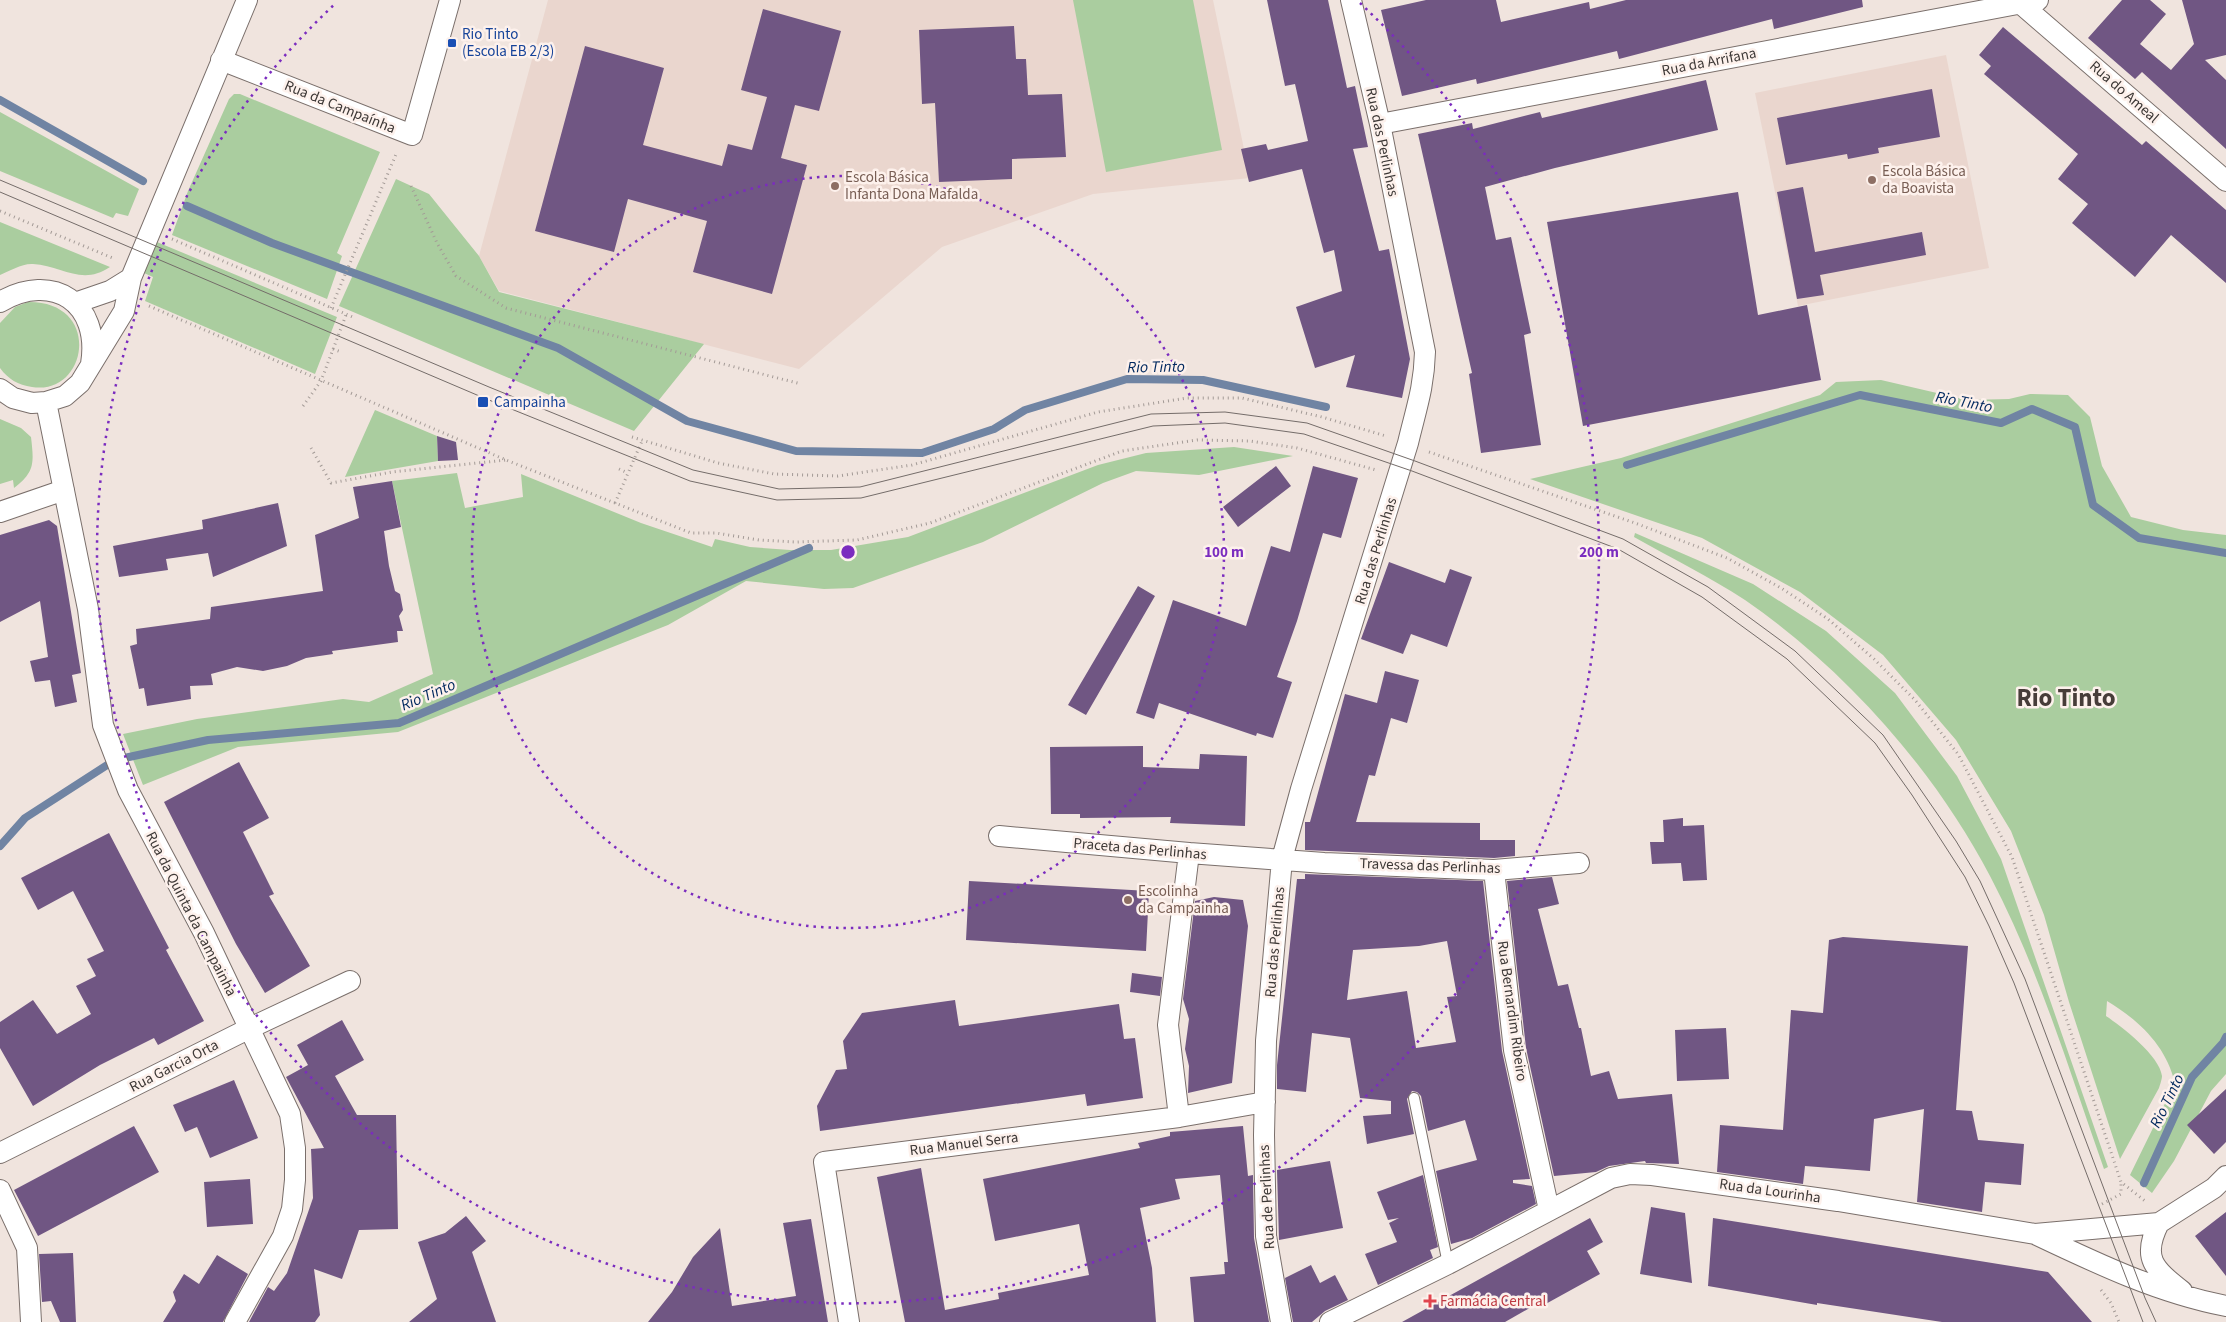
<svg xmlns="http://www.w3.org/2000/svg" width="2226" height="1322" font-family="'Source Sans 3',sans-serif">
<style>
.built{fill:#ead6ce}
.green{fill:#aacd9f}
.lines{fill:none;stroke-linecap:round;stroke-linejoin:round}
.stream{stroke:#7084a3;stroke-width:8}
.building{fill:#705683;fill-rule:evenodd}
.service-casing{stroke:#7a6f6b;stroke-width:12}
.minor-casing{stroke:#7a6f6b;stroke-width:22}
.path{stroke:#a39a96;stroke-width:3;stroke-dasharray:1 4;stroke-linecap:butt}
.service{stroke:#fff;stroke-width:10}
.minor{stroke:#fff;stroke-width:20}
.tram{stroke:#746c69;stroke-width:1}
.ring{fill:none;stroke:#7b2cbf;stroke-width:2.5;stroke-dasharray:2.5 5}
.transit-dot{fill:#1a4fb4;stroke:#fdf1ec;stroke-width:2}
.education-dot{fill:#8d6e63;stroke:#fdf1ec;stroke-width:2}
.health-dot{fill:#e0444e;stroke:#fdf1ec;stroke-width:2}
.labels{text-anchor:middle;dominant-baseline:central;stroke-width:5;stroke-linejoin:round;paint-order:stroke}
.transit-label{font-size:15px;fill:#164399;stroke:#fdf1ec;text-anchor:start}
.street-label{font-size:15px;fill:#3d3836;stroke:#fdf1ec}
.education-label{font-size:15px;fill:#785e54;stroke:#fdf1ec;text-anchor:start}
.health-label{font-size:15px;fill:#be3a42;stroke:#fdf1ec;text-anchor:start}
.water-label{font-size:16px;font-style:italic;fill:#01285e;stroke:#fdf1ec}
.town-label{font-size:25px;font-weight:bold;fill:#473d39;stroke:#fdf1ec}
.centre{fill:#7b2cbf;stroke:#fdf1ec;stroke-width:2.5}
.ring-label{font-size:15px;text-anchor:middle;font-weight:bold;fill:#7b2cbf;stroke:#fdf1ec;stroke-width:5;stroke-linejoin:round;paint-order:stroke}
</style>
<rect width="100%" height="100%" fill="#f0e4de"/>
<path class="built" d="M 548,0 L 1213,0 L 1250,178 L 1093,194 L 942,247 L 799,369 L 499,291 L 479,256 Z
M 1946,55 L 1989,268 L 1798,306 L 1755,93 Z"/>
<path class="green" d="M 1073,0 L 1193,0 L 1222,150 L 1106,172 Z
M 234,94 L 240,94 L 380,152 L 337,253 L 342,256 L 327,299 L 172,235 L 188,191 L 229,99 Z
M 0,112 L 139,189 L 128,216 L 116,213 L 113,218 L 0,171 Z
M 396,179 L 429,194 L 479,256 L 499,292 L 704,344 L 634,431 L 339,306 Z
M 0,222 L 110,267 C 82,286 62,266 33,264 C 23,263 9,271 0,275 Z
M 157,242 L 337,317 L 315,374 L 145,301 L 153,277 L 144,273 Z
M 28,302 C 103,301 88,396 32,387 C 18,385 8,379 0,368 L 0,323 L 15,307 Z
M 1881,380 L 1967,400 L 2009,399 L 2030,394 L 2068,395 L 2090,417 L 2102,466 L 2131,517 L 2183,530 L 2226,535 L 2226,1074 L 2211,1091 L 2174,1161 L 2152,1193 L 2130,1175 L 2175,1083 C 2166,1046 2140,1021 2107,1001 L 2106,1016 C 2121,1026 2160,1056 2162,1076 C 2162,1079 2160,1085 2159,1088 L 2120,1159 L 2069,1002 L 2044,915 L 2011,831 L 1956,740 L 1883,655 L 1800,592 L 1702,538 L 1530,479 L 1621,458 L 1820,395 L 1836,382 Z
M 375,410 L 437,436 L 438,461 L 345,477 Z
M 0,419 L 21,428 L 31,437 C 34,463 35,472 14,488 L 13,480 L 0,484 Z
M 1234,447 L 1293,456 L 1199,475 L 1136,471 L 1103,483 L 983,542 L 853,588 L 824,589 L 746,581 L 668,625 L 398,732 L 238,747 L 143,785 L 123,734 L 197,719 L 343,699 L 369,702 L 433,674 L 392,481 L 457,473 L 465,508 L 523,497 L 521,474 L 641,523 L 712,547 L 715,539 L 750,547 L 790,550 L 831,550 L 908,537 L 1098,465 L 1146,453 Z
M 1635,533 L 1753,584 L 1826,631 L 1895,693 L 1957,776 L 2001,859 L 2108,1167 L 2104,1169 C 2069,1070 2039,969 1990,876 C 1934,769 1844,668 1745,600 C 1710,577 1671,558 1634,537 Z"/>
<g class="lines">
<path class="stream" d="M 0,100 L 143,181
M 187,206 L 272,243 L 558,348 L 687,421 L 796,451 L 922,453 L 994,429 L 1025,410 L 1127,379 L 1203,380 L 1326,407
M 1627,465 L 1860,395 L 2001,423 L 2032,409 L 2075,427 L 2093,505 L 2139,538 L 2226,553
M 0,846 L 25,818 L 115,760 L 208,740 L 399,723 L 809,548
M 2144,1183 L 2192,1077 L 2223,1043 L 2226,1037"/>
</g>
<path class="building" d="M 1267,0 L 1328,0 L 1347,88 L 1355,86 L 1368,147 L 1353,149 L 1379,251 L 1389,249 L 1410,359 L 1402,398 L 1346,387 L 1355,355 L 1315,368 L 1296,307 L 1342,291 L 1334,250 L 1324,253 L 1302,169 L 1249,182 L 1241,149 L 1266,144 L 1268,150 L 1308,141 L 1295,84 L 1285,86 Z
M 1426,0 L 1496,0 L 1501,22 L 1589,2 L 1590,9 L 1626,0 L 1862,0 L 1863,7 L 1774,29 L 1772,19 L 1619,59 L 1617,51 L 1477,84 L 1476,79 L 1402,96 L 1381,10 Z
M 2122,0 L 2150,0 L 2166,14 L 2140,44 L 2171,70 L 2194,44 L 2182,0 L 2226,0 L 2226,55 L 2205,60 L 2226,80 L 2226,149 L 2142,72 L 2135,79 L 2088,38 Z
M 763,9 L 841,31 L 819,111 L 795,105 L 781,158 L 807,165 L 772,294 L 693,272 L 707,221 L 628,199 L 614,252 L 535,231 L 585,46 L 664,68 L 643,145 L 722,166 L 728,144 L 752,150 L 767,97 L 741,90 Z
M 1014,26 L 1016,59 L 1026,59 L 1028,95 L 1062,94 L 1066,157 L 1012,159 L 1012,179 L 939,182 L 935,103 L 922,104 L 919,30 Z
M 2003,27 L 2142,145 L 2146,141 L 2226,210 L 2226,283 L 2171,235 L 2135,277 L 2072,223 L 2088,204 L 2058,179 L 2078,154 L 1984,74 L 1991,66 L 1979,55 Z
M 1706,80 L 1718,130 L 1555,168 L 1485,187 L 1496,240 L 1511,237 L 1531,333 L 1524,335 L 1541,445 L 1481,453 L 1469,374 L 1472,373 L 1418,134 L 1472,123 L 1473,129 L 1540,112 L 1542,118 Z
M 1932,89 L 1940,137 L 1878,148 L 1879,153 L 1848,159 L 1847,154 L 1786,165 L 1777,118 Z
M 1803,187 L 1815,252 L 1922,232 L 1926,255 L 1820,275 L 1824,295 L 1797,299 L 1777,192 Z
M 1738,192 L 1758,315 L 1807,305 L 1821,380 L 1583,426 L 1547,222 Z
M 437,436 L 456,442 L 458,460 L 438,461 Z
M 1276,466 L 1291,486 L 1238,527 L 1223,507 Z
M 1313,466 L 1358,478 L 1341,538 L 1323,533 L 1297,621 L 1277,677 L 1292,682 L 1273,738 L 1257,733 L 1256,736 L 1159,703 L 1154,719 L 1136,713 L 1173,600 L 1246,626 L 1271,546 L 1290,552 Z
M 392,481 L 401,527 L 384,531 L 389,566 L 395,591 L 400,594 L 403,610 L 399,616 L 403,631 L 397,631 L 398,642 L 332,651 L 333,654 L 306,658 L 287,666 L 263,671 L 237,667 L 211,674 L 213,685 L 190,686 L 191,699 L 147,706 L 144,688 L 139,689 L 130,646 L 137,644 L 136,629 L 210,619 L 211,607 L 323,591 L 315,535 L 359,518 L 353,487 Z
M 278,503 L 287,546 L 213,577 L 208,553 L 166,559 L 168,570 L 119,577 L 113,546 L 203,529 L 202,520 Z
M 49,520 L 57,526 L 81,673 L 72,675 L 77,702 L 55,707 L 50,680 L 35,682 L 30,661 L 48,657 L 40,601 L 0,622 L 0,535 Z
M 1389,562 L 1445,583 L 1450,569 L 1472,577 L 1447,647 L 1411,634 L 1403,654 L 1361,639 Z
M 1138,586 L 1155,596 L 1086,715 L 1068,705 Z
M 1385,671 L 1419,680 L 1407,723 L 1391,718 L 1375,776 L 1369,775 L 1356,822 L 1480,823 L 1480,840 L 1515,840 L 1515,856 L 1494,858 L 1305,850 L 1305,822 L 1310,822 L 1345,694 L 1377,703 Z
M 1143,746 L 1143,767 L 1199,769 L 1200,754 L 1247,756 L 1245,826 L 1170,823 L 1171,817 L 1080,818 L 1080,814 L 1051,814 L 1050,747 Z
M 239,762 L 269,818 L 243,832 L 274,894 L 269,896 L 310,966 L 265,993 L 236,944 L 164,802 Z
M 1683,818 L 1683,826 L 1704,825 L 1707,880 L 1683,881 L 1681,863 L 1652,864 L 1650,842 L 1664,842 L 1663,820 Z
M 109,833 L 169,948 L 166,950 L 204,1021 L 158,1045 L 154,1038 L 100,1065 L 33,1106 L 0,1048 L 0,1022 L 33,1000 L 57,1034 L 91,1014 L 76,986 L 96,976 L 87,959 L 104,951 L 73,891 L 38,910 L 21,878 Z
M 1305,874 L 1483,881 L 1502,1051 L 1530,1179 L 1513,1180 L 1513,1183 L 1532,1186 L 1536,1204 L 1472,1238 L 1451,1244 L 1436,1171 L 1477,1160 L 1465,1120 L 1428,1131 L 1421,1096 L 1417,1092 L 1412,1091 L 1407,1099 L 1414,1134 L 1367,1144 L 1363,1116 L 1391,1114 L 1391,1101 L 1360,1098 L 1350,1038 L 1312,1033 L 1306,1092 L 1277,1089 L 1277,1065 L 1297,879 L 1305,879 ZM 1447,941 L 1457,996 L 1447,997 L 1456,1042 L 1416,1048 L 1407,991 L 1347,1000 L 1353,950 L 1419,946 Z
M 1552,877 L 1559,904 L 1538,909 L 1558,986 L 1568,984 L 1579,1028 L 1581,1028 L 1591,1076 L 1609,1071 L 1618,1099 L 1672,1094 L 1679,1164 L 1646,1163 L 1645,1161 L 1609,1166 L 1596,1172 L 1554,1176 L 1526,1048 L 1507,881 Z
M 969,881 L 1149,891 L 1146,951 L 966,940 Z
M 1214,897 L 1243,900 L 1248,926 L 1232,1083 L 1188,1093 L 1189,1066 L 1185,1049 L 1189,1019 L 1183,999 L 1195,901 Z
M 1843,937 L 1968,946 L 1956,1110 L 1972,1111 L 1978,1140 L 2024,1144 L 2021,1185 L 1985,1182 L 1982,1212 L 1917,1202 L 1924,1109 L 1874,1119 L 1870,1171 L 1805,1166 L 1803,1184 L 1717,1172 L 1720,1125 L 1783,1130 L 1791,1010 L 1823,1013 L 1829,940 Z
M 1132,973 L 1162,977 L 1160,996 L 1130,992 Z
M 955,1000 L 959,1026 L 1119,1004 L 1124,1039 L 1135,1038 L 1143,1098 L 1087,1106 L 1085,1094 L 820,1131 L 817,1106 L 836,1070 L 847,1069 L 843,1041 L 862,1013 Z
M 342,1020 L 364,1060 L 335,1076 L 357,1115 L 396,1115 L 398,1229 L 359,1230 L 342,1279 L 314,1269 L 320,1315 L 315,1322 L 249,1322 L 268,1287 L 274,1291 L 287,1273 L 313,1198 L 311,1149 L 324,1148 L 286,1077 L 308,1065 L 297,1045 Z
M 1726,1028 L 1729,1079 L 1677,1081 L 1675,1030 Z
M 234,1080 L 258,1138 L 210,1158 L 197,1127 L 185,1132 L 173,1105 Z
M 2226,1089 L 2226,1142 L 2214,1154 L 2187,1125 Z
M 134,1126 L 159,1172 L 38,1236 L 14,1190 Z
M 1243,1126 L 1248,1176 L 1253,1175 L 1254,1238 L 1269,1322 L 1194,1322 L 1190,1277 L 1225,1274 L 1224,1262 L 1228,1262 L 1220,1175 L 1175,1179 L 1180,1199 L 1140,1208 L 1152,1268 L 1156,1322 L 905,1322 L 877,1177 L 921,1168 L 945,1310 L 999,1299 L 998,1293 L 1089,1275 L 1079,1224 L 995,1241 L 983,1179 L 1140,1148 L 1138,1143 L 1170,1136 L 1170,1132 Z
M 1330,1161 L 1343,1228 L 1279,1240 L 1277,1170 Z
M 1423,1175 L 1438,1247 L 1430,1250 L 1433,1258 L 1378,1285 L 1365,1254 L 1397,1242 L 1389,1223 L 1399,1218 L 1388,1220 L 1377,1192 Z
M 250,1179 L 253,1224 L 207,1227 L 204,1182 Z
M 1651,1207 L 1685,1213 L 1692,1283 L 1640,1274 Z
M 2226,1212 L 2226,1276 L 2195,1236 Z
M 466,1216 L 486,1241 L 472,1252 L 496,1322 L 409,1322 L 437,1299 L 418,1242 L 445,1233 Z
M 1590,1218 L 1603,1242 L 1587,1251 L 1600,1274 L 1542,1306 L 1540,1302 L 1505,1322 L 1402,1322 Z
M 1713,1218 L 2048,1272 L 2092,1322 L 1942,1322 L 1817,1303 L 1817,1305 L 1708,1286 Z
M 811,1219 L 828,1322 L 648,1322 L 672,1292 L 693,1257 L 720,1228 L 732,1306 L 796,1296 L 783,1223 Z
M 73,1253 L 76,1322 L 60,1322 L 51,1301 L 42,1302 L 39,1254 Z
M 217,1255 L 248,1274 L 223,1322 L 163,1322 L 176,1301 L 173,1292 L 184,1274 L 199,1284 Z
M 1311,1265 L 1320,1283 L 1335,1275 L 1348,1300 L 1325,1311 L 1312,1322 L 1293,1322 L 1285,1278 Z"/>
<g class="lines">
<defs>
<path id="service" d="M 1414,1098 L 1448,1264"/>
<path id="minor" d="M 2021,4 L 2226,181
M 221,60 L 412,135 L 450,0
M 1380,124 L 2038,0
M 0,302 C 53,271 101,303 91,364
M 75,303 L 110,291 L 131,278
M 0,389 L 13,398 L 32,403 L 46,402 L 65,396 L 80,383 L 124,311 L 131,278 L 247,0
M 46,402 L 88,609 L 103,725 L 128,790 L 204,933 L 290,1114 L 295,1148 L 295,1180 L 292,1209 L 283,1236 L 235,1322
M 0,512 L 64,490
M 999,836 L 1189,853 L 1324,863 L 1494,870 L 1579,863
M 1494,870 L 1514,1050 L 1549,1210
M 1179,1117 L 1168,1025 L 1189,853
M 0,1153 L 248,1029 L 350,981
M 0,1190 L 27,1248 L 31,1322
M 2159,1223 C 2141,1258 2154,1269 2182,1291
M 2037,1235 C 2098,1264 2159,1293 2226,1306
M 849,1322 L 824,1162 L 1179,1117 L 1265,1102
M 1281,1322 L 1266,1236 L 1264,1135 L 1266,1041 L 1282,859 L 1301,789 L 1408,443 C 1416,409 1424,388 1425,352 L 1380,124 L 1351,0
M 1330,1322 L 1448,1264 L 1611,1178 L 1630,1174 L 1652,1175 L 1838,1201 L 2035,1234 L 2159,1223 L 2214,1188 L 2226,1176"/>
</defs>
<use href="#service" class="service-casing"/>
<use href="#minor" class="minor-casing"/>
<path class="path" d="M 411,186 L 437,243 L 456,276 L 506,308 L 801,384
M 0,211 L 115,259
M 172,239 L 355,318
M 149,306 L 506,460 L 691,533 L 716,533 L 759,540 L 795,542 L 857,540 L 930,523 L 1122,451 L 1197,440 L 1250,441 L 1297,448 L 1376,470
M 331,308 L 397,152
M 333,349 L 341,352
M 303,406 L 321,381 L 346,315
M 632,437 L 718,463 L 774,474 L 838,476 L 912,465 L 1098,412 L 1187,398 L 1242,398 L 1322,417 L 1386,436
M 311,448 L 331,483 L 392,472 L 506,460
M 1429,452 L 1635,523 L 1727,558 L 1781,588 L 1828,619 L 1874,659 L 1915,700 L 1958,754 L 2012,857 L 2121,1182 L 2145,1201
M 619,469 L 628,473
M 615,503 L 642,441
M 2102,1204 L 2121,1194 L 2121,1182
M 2101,1290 L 2111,1303 L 2119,1322"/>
<use href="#service" class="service"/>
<use href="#minor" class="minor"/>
<path class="tram" d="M 0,180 L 489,387 L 693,470 L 779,489 L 860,487 L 1151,414 L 1225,412 L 1307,423 L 1415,461 L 1623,539 L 1708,587 L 1795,651 L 1883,735 L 1956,841 L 1980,881 L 2025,979 L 2145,1298 L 2156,1322
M 0,192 L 484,398 L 690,481 L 777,500 L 861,498 L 1153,426 L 1225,423 L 1304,434 L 1412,471 L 1618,549 L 1702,597 L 1787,659 L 1875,743 L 1912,795 L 1965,877 L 1989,926 L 2014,983 L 2143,1322"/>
</g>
<g class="ring">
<circle cx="848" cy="552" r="376"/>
<path d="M1360 3A751 751 0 1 1 336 3"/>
</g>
<g class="transit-dot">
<rect x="447" y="38" width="10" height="10" rx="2.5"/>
<rect x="477" y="396" width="12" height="12" rx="2.5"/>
</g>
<g class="education-dot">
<circle cx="1872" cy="180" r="5"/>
<circle cx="835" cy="186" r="5"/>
<circle cx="1128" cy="900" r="5"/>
</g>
<path class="health-dot" d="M1427.5 1293.5h5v5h5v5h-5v5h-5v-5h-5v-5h5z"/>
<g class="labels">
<g class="transit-label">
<text x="462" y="34">Rio Tinto<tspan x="462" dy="17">(Escola EB 2/3)</tspan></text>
<text x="494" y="402">Campainha</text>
</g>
<g class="street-label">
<text transform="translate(1709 62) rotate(-11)">Rua da Arrifana</text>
<text transform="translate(2124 92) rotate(41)">Rua do Ameal</text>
<text transform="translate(340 107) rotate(22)">Rua da Campaínha</text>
<text transform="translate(1382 142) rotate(78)">Rua das Perlinhas</text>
<text transform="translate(1376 551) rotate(-73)">Rua das Perlinhas</text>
<text transform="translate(1140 849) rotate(5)">Praceta das Perlinhas</text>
<text transform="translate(1430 866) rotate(2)">Travessa das Perlinhas</text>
<text transform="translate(191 914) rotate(63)">Rua da Quinta da Campainha</text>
<text transform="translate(1275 942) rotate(-85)">Rua das Perlinhas</text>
<text transform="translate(1512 1011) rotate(82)">Rua Bernardim Ribeiro</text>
<text transform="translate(174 1066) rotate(-27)">Rua Garcia Orta</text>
<text transform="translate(964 1144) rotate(-7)">Rua Manuel Serra</text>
<text transform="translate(1770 1191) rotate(8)">Rua da Lourinha</text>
<text transform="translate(1267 1197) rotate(-93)">Rua de Perlinhas</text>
</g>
<g class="education-label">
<text x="1882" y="171">Escola Básica<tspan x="1882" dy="17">da Boavista</tspan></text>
<text x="845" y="177">Escola Básica<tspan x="845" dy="17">Infanta Dona Mafalda</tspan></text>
<text x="1138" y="891">Escolinha<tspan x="1138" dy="17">da Campainha</tspan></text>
</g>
<g class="health-label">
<text x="1440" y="1301">Farmácia Central</text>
</g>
<g class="water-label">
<text transform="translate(1156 367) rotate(-1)">Rio Tinto</text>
<text transform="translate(1964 402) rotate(11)">Rio Tinto</text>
<text transform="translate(428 695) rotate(-23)">Rio Tinto</text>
<text transform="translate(2167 1101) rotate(-64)">Rio Tinto</text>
</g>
<g class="town-label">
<text x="2066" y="698">Rio Tinto</text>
</g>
</g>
<circle cx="848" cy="552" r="8" class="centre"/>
<g class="ring-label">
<text x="1224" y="557">100 m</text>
<text x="1599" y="557">200 m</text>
</g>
</svg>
